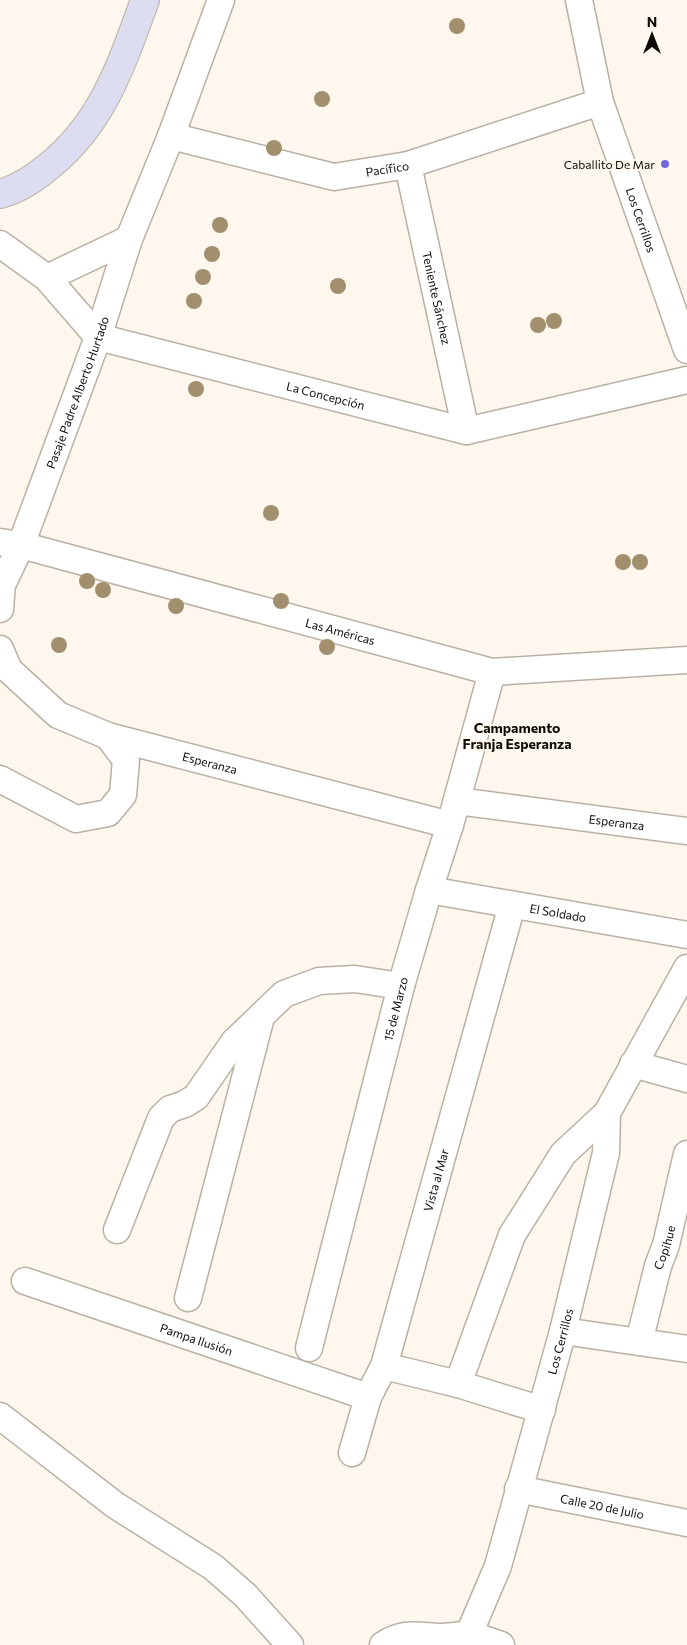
<svg xmlns="http://www.w3.org/2000/svg" width="687" height="1645" font-family="Commissioner,sans-serif">
<style>
.lines{fill:none;stroke-linecap:round;stroke-linejoin:round}
.minor-casing{stroke:#bab1a5;stroke-width:29}
.secondary-casing{stroke:#bab1a5;stroke-width:30}
.minor{stroke:#fff;stroke-width:26}
.secondary{stroke:#ddddf1;stroke-width:28}
.tree{fill:#a18f6e}
.poi-dot{fill:#7368e2;stroke:#fef7ed;stroke-width:2}
.labels{text-anchor:middle;dominant-baseline:central;stroke-width:4;stroke-linejoin:round;paint-order:stroke}
.poi-label{font-size:12px;fill:#0f0c08;stroke:#fef7ed;text-anchor:end}
.street-label{font-size:12px;fill:#0f0c08;stroke:#fef7ed}
.neighbourhood-label{font-size:14px;font-weight:bold;fill:#0f0c08;stroke:#fef7ed}
</style>
<rect width="100%" height="100%" fill="#fef7ed"/>
<g class="lines">
<defs>
<g id="minor">
<path id="s1" d="M 579,0 L 600,102 L 687,350"/>
<path id="s2" d="M 171,136 L 334,177 L 408,165 L 600,102"/>
<path id="s3" d="M 408,165 L 466,431"/>
<path id="s4" d="M 0,244 L 47,278 L 98,337 L 466,431 L 687,380"/>
<path d="M 47,278 L 129,239"/>
<path id="s5" d="M 0,542 L 21,545 L 492,672 L 687,660"/>
<path id="s6" d="M 0,609 L 2,585 L 21,545 L 98,337 L 129,239 L 171,136 L 221,0"/>
<path id="s7" d="M 0,649 L 9,670 L 58,715 L 108,736 L 450,825"/>
<path d="M 0,779 L 76,819 L 108,813 L 123,795 L 126,760 L 108,736"/>
<path id="s8" d="M 457,801 L 687,831"/>
<path id="s9" d="M 429,890 L 687,935"/>
<path d="M 633,1064 L 687,1079"/>
<path d="M 117,1230 L 161,1118 L 170,1109 L 185,1104 L 196,1097 L 234,1042 L 284,994 L 319,981 L 355,979 L 401,986"/>
<path id="s10" d="M 25,1281 L 368,1397"/>
<path d="M 188,1298 L 261,1017"/>
<path d="M 563,1331 L 687,1349"/>
<path id="s11" d="M 639,1342 L 658,1266 L 666,1245 L 687,1154"/>
<path id="s12" d="M 309,1348 L 401,986 L 429,890 L 450,825 L 492,672"/>
<path d="M 384,1366 L 458,1384 L 542,1410"/>
<path d="M 458,1384 L 512,1235 L 563,1154 L 607,1113 L 687,968"/>
<path d="M 0,1416 L 115,1505 L 213,1567 L 245,1595 L 290,1645"/>
<path id="s13" d="M 352,1453 L 368,1397 L 384,1366 L 512,905"/>
<path id="s14" d="M 518,1489 L 687,1523"/>
<path d="M 469,1634 L 501,1645"/>
<path id="s15" d="M 383,1645 C 404,1631 417,1636 441,1637 C 450,1637 460,1635 469,1634 L 498,1566 L 563,1331 L 606,1153 L 607,1113"/>
</g>
<path id="secondary" d="M 0,194 C 18,189 35,178 49,166 C 103,123 122,63 145,0"/>
</defs>
<use href="#minor" class="minor-casing"/>
<use href="#secondary" class="secondary-casing"/>
<use href="#minor" class="minor"/>
<use href="#secondary" class="secondary"/>
</g>
<g class="tree">
<circle cx="457" cy="26" r="8"/>
<circle cx="322" cy="99" r="8"/>
<circle cx="274" cy="148" r="8"/>
<circle cx="220" cy="225" r="8"/>
<circle cx="212" cy="254" r="8"/>
<circle cx="203" cy="277" r="8"/>
<circle cx="338" cy="286" r="8"/>
<circle cx="194" cy="301" r="8"/>
<circle cx="554" cy="321" r="8"/>
<circle cx="538" cy="325" r="8"/>
<circle cx="196" cy="389" r="8"/>
<circle cx="271" cy="513" r="8"/>
<circle cx="623" cy="562" r="8"/>
<circle cx="640" cy="562" r="8"/>
<circle cx="87" cy="581" r="8"/>
<circle cx="103" cy="590" r="8"/>
<circle cx="281" cy="601" r="8"/>
<circle cx="176" cy="606" r="8"/>
<circle cx="59" cy="645" r="8"/>
<circle cx="327" cy="647" r="8"/>
</g>
<circle class="poi-dot" cx="665" cy="164" r="5"/>
<g class="labels">
<g class="poi-label">
<text x="655" y="164">Caballito De Mar</text>
</g>
<g class="street-label">
<text stroke="none"><textPath href="#s2" startOffset="222">Pacífico</textPath></text>
<text stroke="none"><textPath href="#s1" startOffset="229">Los Cerrillos</textPath></text>
<text stroke="none"><textPath href="#s3" startOffset="136">Teniente Sánchez</textPath></text>
<text stroke="none"><textPath href="#s6" startOffset="231">Pasaje Padre Alberto Hurtado</textPath></text>
<text stroke="none"><textPath href="#s4" startOffset="371">La Concepción</textPath></text>
<text stroke="none"><textPath href="#s5" startOffset="352">Las Américas</textPath></text>
<text stroke="none"><textPath href="#s7" startOffset="249">Esperanza</textPath></text>
<text stroke="none"><textPath href="#s8" startOffset="161">Esperanza</textPath></text>
<text stroke="none"><textPath href="#s9" startOffset="131">El Soldado</textPath></text>
<text stroke="none"><textPath href="#s12" startOffset="350">15 de Marzo</textPath></text>
<text stroke="none"><textPath href="#s13" startOffset="286">Vista al Mar</textPath></text>
<text stroke="none"><textPath href="#s11" startOffset="98">Copihue</textPath></text>
<text stroke="none"><textPath href="#s10" startOffset="181">Pampa Ilusión</textPath></text>
<text stroke="none"><textPath href="#s15" startOffset="395">Los Cerrillos</textPath></text>
<text stroke="none"><textPath href="#s14" startOffset="86">Calle 20 de Julio</textPath></text>
</g>
<g class="neighbourhood-label">
<text x="517" y="727">Campamento<tspan x="517" dy="16">Franja Esperanza</tspan></text>
</g>
</g>
<g transform="translate(652 35)" stroke="#fef7ed" stroke-width="4" paint-order="stroke">
<path d="M0-4L9 19L0 12L-9 19Z" fill="#0f0c08"/>
<text y="-8" font-size="14" font-weight="bold" text-anchor="middle" fill="#0f0c08">N</text>
</g>
</svg>
